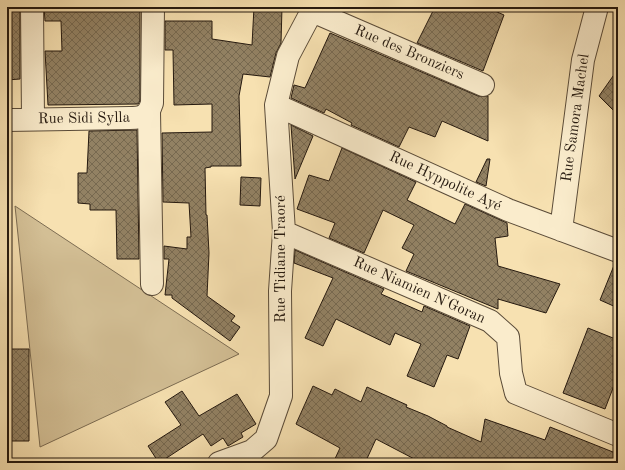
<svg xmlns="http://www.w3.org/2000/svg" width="625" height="470" font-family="'Old Standard TT',serif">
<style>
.park{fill:#d3bf95;stroke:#7c6c52}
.building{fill:url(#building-cross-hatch);stroke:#25190f}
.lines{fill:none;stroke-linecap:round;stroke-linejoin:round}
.street-casing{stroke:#5a4b38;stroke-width:24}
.street{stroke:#faeccc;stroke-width:22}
.labels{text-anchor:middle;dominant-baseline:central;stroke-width:3.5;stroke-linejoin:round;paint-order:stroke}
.street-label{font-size:15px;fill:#25190f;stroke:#faeccc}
</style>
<defs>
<pattern id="building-cross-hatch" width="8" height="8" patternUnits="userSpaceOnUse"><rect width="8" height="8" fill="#928163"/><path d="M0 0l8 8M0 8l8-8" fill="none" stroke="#776950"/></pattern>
</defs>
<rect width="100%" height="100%" fill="#f7e1b1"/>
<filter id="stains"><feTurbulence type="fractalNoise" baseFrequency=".005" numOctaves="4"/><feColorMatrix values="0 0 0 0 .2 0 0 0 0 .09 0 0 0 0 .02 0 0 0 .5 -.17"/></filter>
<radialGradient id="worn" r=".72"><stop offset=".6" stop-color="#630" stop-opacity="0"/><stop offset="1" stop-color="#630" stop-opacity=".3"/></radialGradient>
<path class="park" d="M 15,206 L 239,354 L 40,447 Z"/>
<path class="building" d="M 7,7 L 20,7 L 20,79 L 7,80 Z
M 44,7 L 140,7 L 140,101 L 138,104 L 48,105 L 45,51 L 62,51 L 61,21 L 45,21 Z
M 254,7 L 282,7 L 281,43 L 276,53 L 270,77 L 243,74 L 239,96 L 241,166 L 211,166 L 211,167 L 205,168 L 206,215 L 207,215 L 209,253 L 207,296 L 235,316 L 231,321 L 240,327 L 230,341 L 172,298 L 172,295 L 165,295 L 169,259 L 164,259 L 164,246 L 187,249 L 187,237 L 191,237 L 189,203 L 163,202 L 162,133 L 212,132 L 212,104 L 174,105 L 173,50 L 165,50 L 165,21 L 212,21 L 212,39 L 252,45 Z
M 435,7 L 486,7 L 504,15 L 483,71 L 417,43 Z
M 330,33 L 478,96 L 488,96 L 488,141 L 442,121 L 435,137 L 409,127 L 399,147 L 351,125 L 352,123 L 326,109 L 324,113 L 291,98 L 294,85 L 305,88 Z
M 618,69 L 618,115 L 599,96 Z
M 291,125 L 313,136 L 295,179 Z
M 137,130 L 139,259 L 117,259 L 116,210 L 90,210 L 90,204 L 78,203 L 78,173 L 87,173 L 89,131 Z
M 342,148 L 416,182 L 407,200 L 455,224 L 465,204 L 507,223 L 508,236 L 495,238 L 498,266 L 560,284 L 546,313 L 498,299 L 498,309 L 406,271 L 414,254 L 402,248 L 414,225 L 383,210 L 364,253 L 329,238 L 335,223 L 297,209 L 309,175 L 329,181 Z
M 487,159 L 490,159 L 486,186 L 476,182 Z
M 241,177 L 261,178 L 260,206 L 240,205 Z
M 295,250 L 384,289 L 381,294 L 422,312 L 424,306 L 470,326 L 458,359 L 447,355 L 434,387 L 407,376 L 421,344 L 395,333 L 390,345 L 336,319 L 323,346 L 305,338 L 333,278 L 294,263 Z
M 615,263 L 618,263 L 618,308 L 600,300 Z
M 588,328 L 618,340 L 618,375 L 605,409 L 563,393 Z
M 7,349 L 29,349 L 29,441 L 7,441 Z
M 313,386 L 332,395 L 335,389 L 361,402 L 367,387 L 407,405 L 406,407 L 428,416 L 447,426 L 447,427 L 481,442 L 485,419 L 545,440 L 550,427 L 618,454 L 618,463 L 422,463 L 376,439 L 365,463 L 333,463 L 340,448 L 296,424 Z
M 182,391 L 199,416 L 237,394 L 256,424 L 241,433 L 243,437 L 228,446 L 223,438 L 211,446 L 203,434 L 159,463 L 148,446 L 181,425 L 165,402 Z"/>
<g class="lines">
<defs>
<path id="street" d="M 32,7 L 33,119
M 312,11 L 483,85
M 276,105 L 508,210 L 618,251
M 149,112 L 152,284
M 7,120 L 130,118 C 142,118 148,116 152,103 L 153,7
M 561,230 L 583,60 L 597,7
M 284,232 L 490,321 L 508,337 L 511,373 L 516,393 L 618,435
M 219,463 L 252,451 L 266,439 L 281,396 L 280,291 L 284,232 L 276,105 L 288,56 L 314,7"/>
</defs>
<use href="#street" class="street-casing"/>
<use href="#street" class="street"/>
</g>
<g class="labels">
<g class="street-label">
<text transform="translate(409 53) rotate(23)">Rue des Bronziers</text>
<text transform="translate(576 118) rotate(-82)">Rue Samora Machel</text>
<text transform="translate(84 119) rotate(-1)">Rue Sidi Sylla</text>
<text transform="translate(445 182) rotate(25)">Rue Hyppolite Ayé</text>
<text transform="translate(281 259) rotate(-90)">Rue Tidiane Traoré</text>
<text transform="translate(419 291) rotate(24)">Rue Niamien N'Goran</text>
</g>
</g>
<rect width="625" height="470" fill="none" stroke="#f7e1b1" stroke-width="24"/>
<rect x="8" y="8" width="609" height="454" fill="none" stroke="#25190f" stroke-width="2"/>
<rect x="12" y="12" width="601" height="446" fill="none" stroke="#25190f"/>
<rect width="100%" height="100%" filter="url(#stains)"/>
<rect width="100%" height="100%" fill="url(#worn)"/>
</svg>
